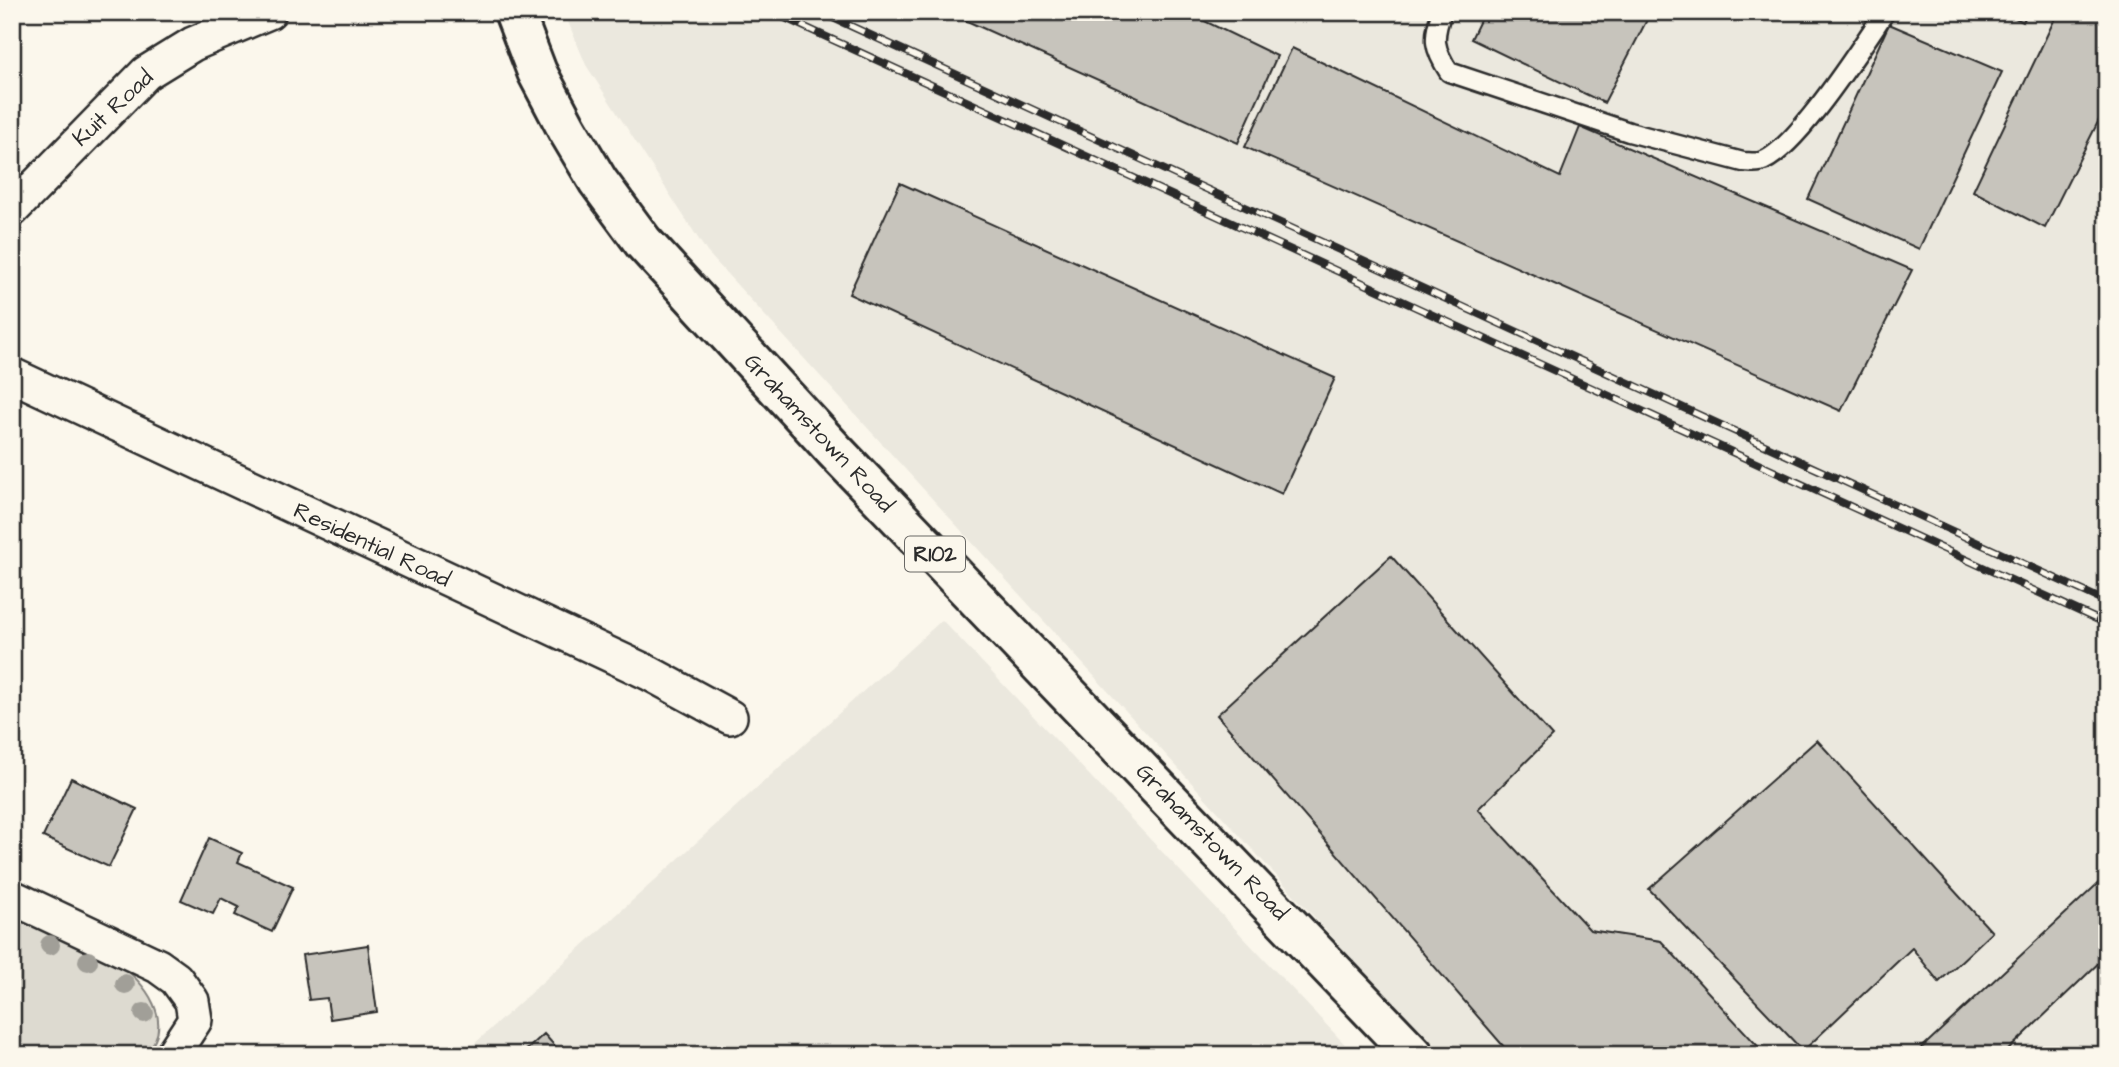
<svg xmlns="http://www.w3.org/2000/svg" width="2119" height="1067" font-family="'Architects Daughter',sans-serif">
<style>
.built{fill:#ebe8de}
.green{fill:#dddad0;stroke:#84827e;stroke-width:2}
.building{fill:#c7c4bc;stroke:#2b2b2b;stroke-width:2}
.lines{fill:none;stroke-linecap:round;stroke-linejoin:round}
.service-casing{stroke:#2b2b2b;stroke-width:23}
.minor-casing{stroke:#2b2b2b;stroke-width:38}
.primary-casing{stroke:#2b2b2b;stroke-width:44}
.service{stroke:#fbf7ec;stroke-width:18}
.minor{stroke:#fbf7ec;stroke-width:33}
.primary{stroke:#fbf7ec;stroke-width:38}
.rail-casing{stroke:#2b2b2b;stroke-width:8}
.rail{stroke:#fbf7ec;stroke-width:5;stroke-dasharray:16;stroke-linecap:butt}
.tree{fill:#a19f98}
.labels{text-anchor:middle;dominant-baseline:central;stroke-width:5;stroke-linejoin:round;paint-order:stroke}
.shield{fill:#fbf7ec;stroke:#696865;stroke-width:2}
.shield-label{font-size:21px;font-weight:bold;fill:#2b2b2b}
.street-label{font-size:23px;fill:#2b2b2b;stroke:#fbf7ec}
</style>
<rect width="100%" height="100%" fill="#fbf7ec"/>
<filter id="ink" filterUnits="userSpaceOnUse"><feTurbulence type="fractalNoise" baseFrequency=".0143" numOctaves="2"/><feDisplacementMap in="SourceGraphic" scale="14" xChannelSelector="R" yChannelSelector="G"/><feConvolveMatrix kernelMatrix="1 2 1 2 8 2 1 2 1" color-interpolation-filters="sRGB"/></filter>
<g filter="url(#ink)">
<path class="built" d="M 564,12 L 2107,12 L 2107,1055 L 1440,1055 L 707,252 L 586,65 Z
M 942,620 L 1355,1055 L 462,1055 Z"/>
<path class="green" d="M 12,913 C 46,929 84,942 115,962 C 146,981 177,1024 144,1055 L 12,1055 Z"/>
<path class="building" d="M 947,12 L 1186,12 L 1277,56 L 1238,143 Z
M 1484,12 L 1651,12 L 1604,103 L 1471,39 Z
M 2003,12 L 2028,12 L 2023,22 Z
M 2058,12 L 2107,12 L 2107,104 L 2045,228 L 1973,191 Z
M 1889,24 L 2002,72 L 1919,249 L 1808,199 Z
M 1292,48 L 1560,177 L 1580,127 L 1912,270 L 1841,411 L 1245,147 Z
M 900,183 L 1335,378 L 1282,494 L 849,294 Z
M 1391,556 L 1552,736 L 1478,809 L 1590,930 L 1661,941 L 1766,1055 L 1511,1055 L 1217,715 Z
M 1817,740 L 1992,932 L 1939,982 L 1912,948 L 1803,1051 L 1649,889 Z
M 71,778 L 137,809 L 109,867 L 43,837 Z
M 209,838 L 242,853 L 238,862 L 293,887 L 272,932 L 235,915 L 239,907 L 221,898 L 213,914 L 181,900 Z
M 2107,875 L 2107,955 L 2003,1055 L 1914,1055 Z
M 368,945 L 377,1012 L 330,1019 L 327,998 L 309,1000 L 302,955 Z
M 544,1034 L 563,1055 L 521,1055 Z
M 2107,1038 L 2107,1055 L 2089,1055 Z"/>
<g class="lines">
<defs>
<path id="service" d="M 1442,12 C 1432,38 1434,49 1449,72 L 1629,132 L 1743,162 C 1748,162 1755,163 1760,162 C 1794,153 1863,44 1885,12"/>
<path id="minor" d="M 12,210 L 146,73 L 193,44 L 269,12
M 12,375 L 649,673 L 730,717
M 12,897 L 158,966 L 176,979 L 192,1001 L 195,1020 L 172,1055"/>
<path id="primary" d="M 514,12 L 537,72 L 567,129 L 598,181 L 643,242 L 835,451 L 1414,1055"/>
</defs>
<use href="#service" class="service-casing"/>
<use href="#minor" class="minor-casing"/>
<use href="#primary" class="primary-casing"/>
<use href="#service" class="service"/>
<use href="#minor" class="minor"/>
<use href="#primary" class="primary"/>
<defs>
<path id="rail" d="M 772,12 L 2107,624
M 820,12 L 2107,602"/>
</defs>
<use href="#rail" class="rail-casing"/>
<use href="#rail" class="rail"/>
</g>
<g class="tree">
<circle cx="50" cy="945" r="10"/>
<circle cx="88" cy="961" r="10"/>
<circle cx="125" cy="984" r="10"/>
<circle cx="144" cy="1013" r="10"/>
</g>
</g>
<g class="labels">
<rect class="shield" x="905" y="536.5" width="60" height="35" rx="5"/>
<g class="shield-label">
<text x="935" y="554">R102</text>
</g>
<g class="street-label">
<text transform="translate(113 108) rotate(-43)">Kuit Road</text>
<text transform="translate(819 433) rotate(47)">Grahamstown Road</text>
<text transform="translate(372 545) rotate(25)">Residential Road</text>
<text transform="translate(1212 842) rotate(46)">Grahamstown Road</text>
</g>
</g>
<rect width="2119" height="1067" fill="none" stroke="#fbf7ec" stroke-width="42"/>
<rect x="21" y="21" width="2077" height="1025" fill="none" stroke="#2b2b2b" stroke-width="2.5" filter="url(#ink)"/>
</svg>
